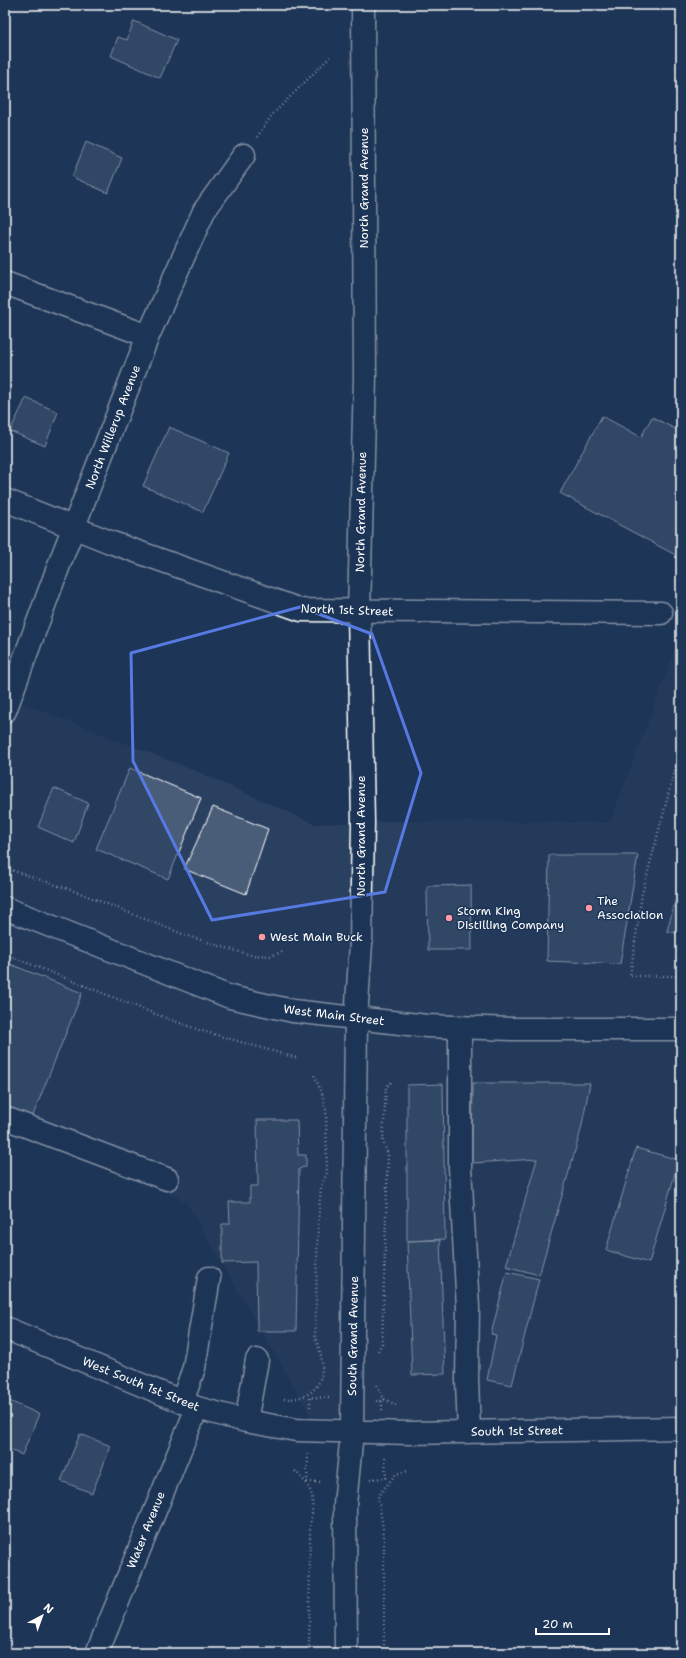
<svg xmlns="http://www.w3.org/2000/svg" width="686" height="1658" font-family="'Shantell Sans',sans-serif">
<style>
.built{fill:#2a4161}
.building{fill:#4a5d79;stroke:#fff}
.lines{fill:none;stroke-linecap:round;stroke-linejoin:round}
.minor-casing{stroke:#fff;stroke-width:25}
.major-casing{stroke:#fff;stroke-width:25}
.path{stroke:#fff;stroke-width:2.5;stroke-dasharray:1 3;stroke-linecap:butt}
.minor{stroke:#1d3557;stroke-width:22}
.major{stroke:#1d3557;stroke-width:22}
.rail-casing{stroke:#fff;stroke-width:4.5}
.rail{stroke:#1d3557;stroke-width:3;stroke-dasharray:9;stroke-linecap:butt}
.marked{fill:none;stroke:#567ae2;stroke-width:3;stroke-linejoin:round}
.poi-dot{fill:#ff9aa2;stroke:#1d3557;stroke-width:1.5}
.labels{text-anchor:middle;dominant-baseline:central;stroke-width:3;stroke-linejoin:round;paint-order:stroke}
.street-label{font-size:12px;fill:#fff;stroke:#1d3557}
.poi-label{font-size:12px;fill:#fff;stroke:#1d3557;text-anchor:start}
</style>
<rect width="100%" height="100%" fill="#1d3557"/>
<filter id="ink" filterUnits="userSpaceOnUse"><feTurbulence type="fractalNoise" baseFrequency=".025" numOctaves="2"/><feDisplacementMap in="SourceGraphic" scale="8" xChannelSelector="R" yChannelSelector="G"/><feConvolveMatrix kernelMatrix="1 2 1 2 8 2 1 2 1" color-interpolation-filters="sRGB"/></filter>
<g filter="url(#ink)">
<path class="built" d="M 681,634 L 681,1432 L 311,1416 L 185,1201 L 5,1123 L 5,696 L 196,771 L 315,824 L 402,821 L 610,822 Z"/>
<path class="building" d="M 134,21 L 177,40 L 160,78 L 111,56 L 118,37 L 127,40 Z
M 86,142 L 122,158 L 108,193 L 72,177 Z
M 26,398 L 58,412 L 45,446 L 10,431 Z
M 602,416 L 641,437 L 652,417 L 681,432 L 681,558 L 560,493 Z
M 169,427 L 229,453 L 203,512 L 143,486 Z
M 130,768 L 201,798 L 168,879 L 96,849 Z
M 54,788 L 88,803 L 74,843 L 38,827 Z
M 213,807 L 268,829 L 246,894 L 184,869 Z
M 549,855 L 638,855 L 620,964 L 547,961 Z
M 681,879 L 681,934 L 667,931 Z
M 471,885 L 472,950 L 428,950 L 427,886 Z
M 5,962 L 82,993 L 31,1120 L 5,1109 Z
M 473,1083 L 590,1083 L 581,1130 L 539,1275 L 506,1266 L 537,1159 L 472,1163 Z
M 443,1084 L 445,1239 L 407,1241 L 407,1085 Z
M 257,1120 L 297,1120 L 298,1155 L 306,1155 L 306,1166 L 299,1169 L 296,1331 L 257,1331 L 256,1262 L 222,1263 L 222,1224 L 230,1224 L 229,1202 L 250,1202 L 250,1186 L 258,1186 Z
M 636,1148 L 679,1160 L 649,1263 L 606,1250 Z
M 440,1240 L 445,1374 L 412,1375 L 407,1241 Z
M 507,1272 L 539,1279 L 512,1385 L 487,1380 L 496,1335 L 491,1334 Z
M 5,1399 L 39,1414 L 22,1455 L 5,1448 Z
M 80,1434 L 111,1446 L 92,1493 L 61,1481 Z"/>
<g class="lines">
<defs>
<path id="minor" d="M 5,283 L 148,336
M 5,500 L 110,542 L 301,610 L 661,613
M 5,711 L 62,557 L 148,336 L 204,211 L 244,155
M 460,1027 L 460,1167 L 468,1308 L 467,1380 L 469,1432
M 5,1118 L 167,1179
M 5,1328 L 197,1408 L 246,1421 L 296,1430 L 410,1433 L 681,1428
M 182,1402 L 194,1368 L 209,1278
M 246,1421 L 257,1360
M 97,1653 L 197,1408
M 346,1653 L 345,1505 L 352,1432 L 356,1019 L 361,943 L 363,822 L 359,611 L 365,377 L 363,5"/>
<path id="major" d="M 5,908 L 230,997 L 293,1011 L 427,1026 L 512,1029 L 681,1029"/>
</defs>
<use href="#minor" class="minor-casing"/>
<use href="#major" class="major-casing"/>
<path class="path" d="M 257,137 L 272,115 L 330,57
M 681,747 L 642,894 L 630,976 L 681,976
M 5,868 L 77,892 L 185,935 L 226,948 L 251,955 L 271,956 L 284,951
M 5,954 L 155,1014 L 199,1030 L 297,1058
M 378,1351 L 382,1343 L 388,1155 L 383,1141 L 386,1087 L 392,1082
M 377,1385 L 384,1399 L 396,1405
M 284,1399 C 324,1400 329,1368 315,1338 L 318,1223 L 321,1186 L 327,1173 L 326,1110 L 322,1093 L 314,1075
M 376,1401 L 382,1401 L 384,1399
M 382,1401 L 382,1410
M 310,1407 L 310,1397 L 329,1398
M 308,1454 L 307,1482 L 323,1482
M 295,1471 C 316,1491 314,1500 310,1527 L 309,1653
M 370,1479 L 386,1478 L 385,1455
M 384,1653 L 384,1535 L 378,1496 L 396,1474 L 408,1471"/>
<use href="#minor" class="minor"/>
<use href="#major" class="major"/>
<defs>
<path id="rail" d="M 675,1653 L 681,1630"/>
</defs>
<use href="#rail" class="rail-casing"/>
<use href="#rail" class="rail"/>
</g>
</g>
<path d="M0 0H686V1658H0ZM 300,607 L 372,634 L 421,773 L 385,892 L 212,920 L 133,761 L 131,653 Z" fill="#1d3557" fill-opacity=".55" fill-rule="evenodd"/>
<path class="marked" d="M 300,607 L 372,634 L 421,773 L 385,892 L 212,920 L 133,761 L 131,653 Z"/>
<g class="poi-dot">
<circle cx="589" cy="908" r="4"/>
<circle cx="449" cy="918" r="4"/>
<circle cx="262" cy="937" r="4"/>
</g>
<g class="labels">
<g class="street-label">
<text transform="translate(364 188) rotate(-90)">North Grand Avenue</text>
<text transform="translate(113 427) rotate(-69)">North Willerup Avenue</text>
<text transform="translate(361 512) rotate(-89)">North Grand Avenue</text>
<text transform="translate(347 610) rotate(2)">North 1st Street</text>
<text transform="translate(361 836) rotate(-90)">North Grand Avenue</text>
<text transform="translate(334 1015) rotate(7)">West Main Street</text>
<text transform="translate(353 1336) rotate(-89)">South Grand Avenue</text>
<text transform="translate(141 1384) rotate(22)">West South 1st Street</text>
<text transform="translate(517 1431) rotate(-1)">South 1st Street</text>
<text transform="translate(146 1530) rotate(-68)">Water Avenue</text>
</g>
<g class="poi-label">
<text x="597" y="901">The<tspan x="597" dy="14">Association</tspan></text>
<text x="457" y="911">Storm King<tspan x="457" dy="14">Distilling Company</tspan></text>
<text x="270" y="937">West Main Buck</text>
</g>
</g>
<rect width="686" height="1658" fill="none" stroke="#1d3557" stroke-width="20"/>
<rect x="10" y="10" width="666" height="1638" fill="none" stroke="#fff" stroke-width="1.5" filter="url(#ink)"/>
<g transform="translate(42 1616) rotate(41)" stroke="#1d3557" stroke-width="3" paint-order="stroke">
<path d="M0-3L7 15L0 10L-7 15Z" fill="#ffffff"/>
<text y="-6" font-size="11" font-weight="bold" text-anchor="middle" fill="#ffffff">N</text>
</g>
<path d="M536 1628v6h73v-6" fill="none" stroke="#ffffff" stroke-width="2"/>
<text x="542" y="1628" font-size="12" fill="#ffffff" stroke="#1d3557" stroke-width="3" paint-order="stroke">20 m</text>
</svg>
